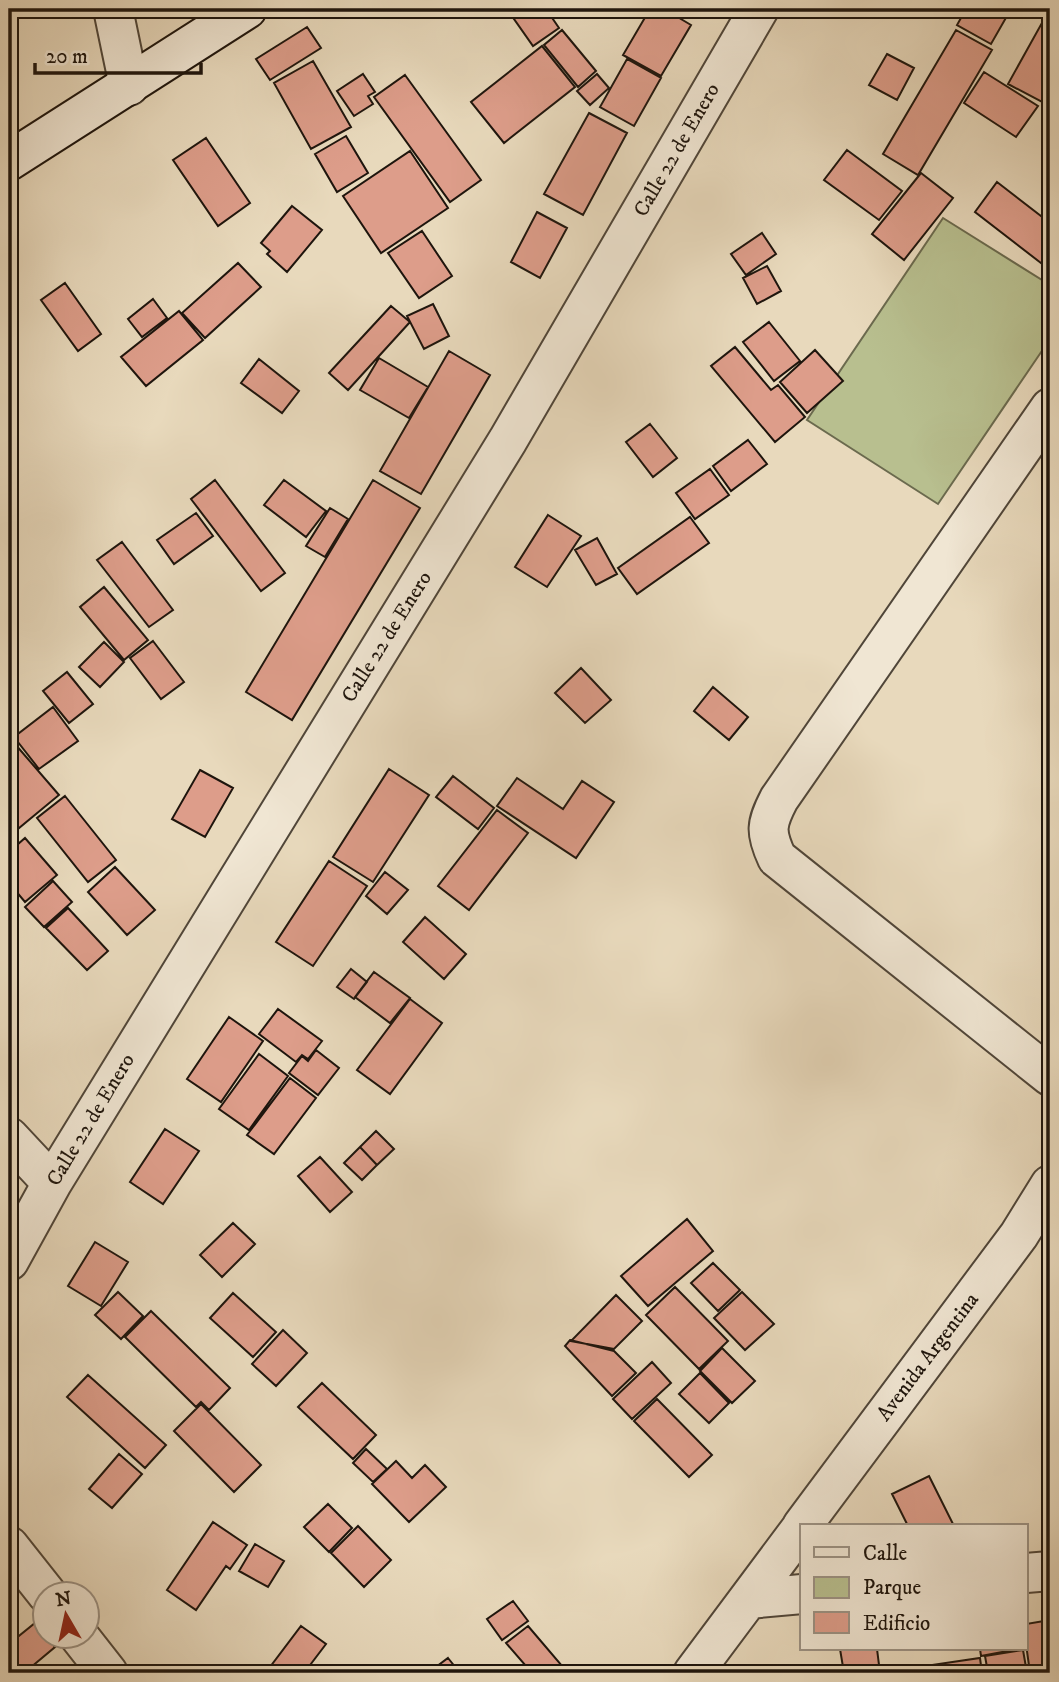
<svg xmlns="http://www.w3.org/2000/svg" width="1059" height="1682" font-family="'IM FELL DW Pica',serif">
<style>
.green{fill:#b8bf8f;stroke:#6b6a4e;stroke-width:2}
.building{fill:#dd9d8a;stroke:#1e150d;stroke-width:2}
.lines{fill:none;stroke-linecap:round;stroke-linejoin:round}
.street-casing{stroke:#504639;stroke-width:42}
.secondary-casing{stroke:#1e150d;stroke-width:42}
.street{stroke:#f0e6d3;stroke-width:38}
.secondary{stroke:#f0e6d3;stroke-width:38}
.labels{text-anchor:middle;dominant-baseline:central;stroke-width:7;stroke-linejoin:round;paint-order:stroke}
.street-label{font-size:21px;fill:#1e150d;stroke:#f0e6d3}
</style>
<rect width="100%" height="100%" fill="#e8d9bc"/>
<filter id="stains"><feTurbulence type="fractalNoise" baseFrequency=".00286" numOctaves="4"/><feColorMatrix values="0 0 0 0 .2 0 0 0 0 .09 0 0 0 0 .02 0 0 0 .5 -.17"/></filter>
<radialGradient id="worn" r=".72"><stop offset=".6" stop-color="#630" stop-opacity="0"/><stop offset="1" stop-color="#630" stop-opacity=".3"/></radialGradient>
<path class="green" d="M 943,218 L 1050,285 L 1050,339 L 938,504 L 807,420 Z"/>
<path class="building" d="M 507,9 L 546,9 L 559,28 L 533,46 Z
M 650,9 L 664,9 L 691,25 L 661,76 L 623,55 Z
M 966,9 L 1011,9 L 991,44 L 957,25 Z
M 1043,21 L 1050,25 L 1050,91 L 1044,103 L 1008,84 Z
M 307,27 L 321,48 L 270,80 L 256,59 Z
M 562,30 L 596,71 L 578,87 L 544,45 Z
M 956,30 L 992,50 L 918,175 L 883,154 Z
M 542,46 L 575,87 L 504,143 L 471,102 Z
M 887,54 L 914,68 L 897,100 L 869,85 Z
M 627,59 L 661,78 L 634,126 L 600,107 Z
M 313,61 L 351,127 L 311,149 L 274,83 Z
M 984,72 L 1038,106 L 1016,137 L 964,103 Z
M 363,74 L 375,92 L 368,96 L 373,104 L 354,116 L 337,91 Z
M 597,74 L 609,88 L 590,105 L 577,91 Z
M 405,75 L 481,180 L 450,202 L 374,97 Z
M 589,113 L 627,133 L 583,215 L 544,194 Z
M 346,136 L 368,173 L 337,192 L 315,154 Z
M 206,138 L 250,203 L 218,226 L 173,160 Z
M 847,150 L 902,191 L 879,220 L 824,180 Z
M 410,151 L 448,208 L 381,253 L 343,196 Z
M 921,173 L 953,198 L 904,260 L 872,234 Z
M 997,182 L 1050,223 L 1050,270 L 975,212 Z
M 292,206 L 322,230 L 287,272 L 267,254 L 270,251 L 261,243 Z
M 537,212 L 567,228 L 540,278 L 511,262 Z
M 422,231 L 452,276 L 419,298 L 388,253 Z
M 762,233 L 776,254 L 746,275 L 731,254 Z
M 238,263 L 261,287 L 205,338 L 182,313 Z
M 767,266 L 781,291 L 757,304 L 743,278 Z
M 65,283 L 101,334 L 78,351 L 41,300 Z
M 153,299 L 167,318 L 142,337 L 128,319 Z
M 433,304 L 449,336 L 424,349 L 407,316 Z
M 391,306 L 410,322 L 348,390 L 329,373 Z
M 179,311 L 203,340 L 146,386 L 121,357 Z
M 769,322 L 800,361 L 774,381 L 743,342 Z
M 735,347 L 771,390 L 778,385 L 805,417 L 775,442 L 711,366 Z
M 815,350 L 843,381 L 807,413 L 780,382 Z
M 449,351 L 490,375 L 421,494 L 380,471 Z
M 379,358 L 428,387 L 409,418 L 360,390 Z
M 259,359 L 299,391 L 282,413 L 241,383 Z
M 650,424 L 677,458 L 653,477 L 626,442 Z
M 748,440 L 767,464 L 731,491 L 713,466 Z
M 710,469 L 729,495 L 695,519 L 676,493 Z
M 215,480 L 285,573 L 261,591 L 191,499 Z
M 284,480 L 326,511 L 306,537 L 264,505 Z
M 373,480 L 420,508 L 292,720 L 246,692 Z
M 330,508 L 348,519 L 325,557 L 306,546 Z
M 196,513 L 213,536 L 174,564 L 157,540 Z
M 548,515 L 581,536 L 547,587 L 515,567 Z
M 690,517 L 709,543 L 637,594 L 618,568 Z
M 597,538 L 617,574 L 596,585 L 575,550 Z
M 122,542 L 173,610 L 149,627 L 97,560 Z
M 104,587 L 148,640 L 124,660 L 80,607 Z
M 153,641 L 184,682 L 161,699 L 130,658 Z
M 104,642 L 124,662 L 100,687 L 79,667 Z
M 581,668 L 611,700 L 585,723 L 555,693 Z
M 67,672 L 93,704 L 69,723 L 43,691 Z
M 713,687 L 748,717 L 729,740 L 694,711 Z
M 53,707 L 78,741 L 39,769 L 14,737 Z
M 15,744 L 59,795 L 13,833 L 9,828 L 9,750 Z
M 389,769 L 429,795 L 373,882 L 333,857 Z
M 200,770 L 233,788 L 205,837 L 172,819 Z
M 453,776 L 494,808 L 478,829 L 436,797 Z
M 517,778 L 563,809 L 582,781 L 614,802 L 576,858 L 497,806 Z
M 65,796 L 116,860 L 88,882 L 37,818 Z
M 497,810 L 528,833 L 469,910 L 438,886 Z
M 25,838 L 57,875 L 25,902 L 9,883 L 9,852 Z
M 329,861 L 367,886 L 313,966 L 276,942 Z
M 115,867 L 155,910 L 127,935 L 88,892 Z
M 385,872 L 408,890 L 387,914 L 366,896 Z
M 53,881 L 72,902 L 44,927 L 25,907 Z
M 68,908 L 108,951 L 87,970 L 46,928 Z
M 425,917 L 466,954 L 444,979 L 403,942 Z
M 351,969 L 367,982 L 354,999 L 337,987 Z
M 374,972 L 410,998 L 390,1023 L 355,997 Z
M 410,999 L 442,1023 L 390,1094 L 357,1070 Z
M 278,1009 L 322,1041 L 308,1059 L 302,1055 L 296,1062 L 259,1034 Z
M 229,1017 L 263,1041 L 221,1102 L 187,1079 Z
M 316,1050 L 339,1068 L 318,1095 L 289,1073 L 302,1056 L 308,1061 Z
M 259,1054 L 288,1076 L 249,1130 L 219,1109 Z
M 290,1078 L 316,1098 L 274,1154 L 247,1135 Z
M 165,1129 L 199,1151 L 163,1204 L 130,1182 Z
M 376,1131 L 394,1149 L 377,1165 L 360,1147 Z
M 360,1147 L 377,1165 L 362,1180 L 344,1163 Z
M 320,1157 L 352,1192 L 330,1212 L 298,1176 Z
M 687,1219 L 713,1251 L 648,1306 L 621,1276 Z
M 233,1223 L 255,1244 L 222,1277 L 200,1255 Z
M 95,1242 L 128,1262 L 101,1306 L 68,1286 Z
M 713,1263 L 740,1290 L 718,1311 L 691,1283 Z
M 675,1287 L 728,1341 L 699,1369 L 646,1315 Z
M 118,1292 L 143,1316 L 121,1339 L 95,1315 Z
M 742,1292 L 774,1324 L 745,1350 L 714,1318 Z
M 233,1293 L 276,1332 L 253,1357 L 210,1318 Z
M 616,1295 L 642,1321 L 614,1349 L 571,1341 Z
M 151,1311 L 230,1388 L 209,1410 L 201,1402 L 196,1407 L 125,1337 Z
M 283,1330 L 307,1353 L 276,1386 L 252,1364 Z
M 570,1340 L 614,1351 L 636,1373 L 612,1396 L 565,1346 Z
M 722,1348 L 755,1381 L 732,1403 L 700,1371 Z
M 652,1362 L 671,1383 L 632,1419 L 613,1399 Z
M 700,1373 L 729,1403 L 709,1423 L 679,1394 Z
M 88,1375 L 166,1445 L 145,1468 L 67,1397 Z
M 322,1383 L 376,1435 L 353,1459 L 298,1407 Z
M 657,1399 L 712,1455 L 689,1477 L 634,1421 Z
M 201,1404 L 261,1465 L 234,1492 L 174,1431 Z
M 366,1449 L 387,1469 L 373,1482 L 353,1463 Z
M 119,1454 L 142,1474 L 112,1508 L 89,1489 Z
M 396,1461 L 412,1478 L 425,1465 L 446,1487 L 409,1522 L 372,1484 Z
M 929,1476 L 954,1526 L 908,1526 L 892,1494 Z
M 328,1504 L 352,1528 L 329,1552 L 304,1527 Z
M 213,1522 L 247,1545 L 230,1569 L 226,1566 L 196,1610 L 167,1590 Z
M 358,1526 L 391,1560 L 364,1587 L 331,1553 Z
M 255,1544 L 284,1561 L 268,1587 L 239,1571 Z
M 513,1601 L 528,1621 L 502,1640 L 487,1619 Z
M 1050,1620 L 1050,1673 L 1030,1673 L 1026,1644 L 1026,1624 Z
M 35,1623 L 55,1647 L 24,1673 L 9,1673 L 9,1644 Z
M 301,1626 L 326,1644 L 304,1673 L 270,1673 L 267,1671 Z
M 528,1626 L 563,1667 L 555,1673 L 532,1673 L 506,1643 Z
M 840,1649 L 877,1649 L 880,1673 L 844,1673 Z
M 980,1649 L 1013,1649 L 1013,1650 L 981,1656 Z
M 1023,1650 L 1027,1673 L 988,1673 L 985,1656 Z
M 448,1658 L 460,1673 L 428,1673 Z
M 980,1658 L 982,1673 L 927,1673 L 925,1666 Z"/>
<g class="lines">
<defs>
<path id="street" d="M 113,9 L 129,86
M 1050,408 L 779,799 C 766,824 765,832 777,858 L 1050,1076
M 9,1137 L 52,1183
M 9,1261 L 52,1183 L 508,440 L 759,9
M 802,1526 L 1019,1235 L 1050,1185
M 9,1546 L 47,1594
M 1026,1573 L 1050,1571
M 749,1599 L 802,1594
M 79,1636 L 108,1673
M 693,1673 L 802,1527"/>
<path id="secondary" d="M 9,161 L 247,9"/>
</defs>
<use href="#street" class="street-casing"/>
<use href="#secondary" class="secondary-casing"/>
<use href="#street" class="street"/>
<use href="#secondary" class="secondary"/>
</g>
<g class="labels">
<g class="street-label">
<text transform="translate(677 150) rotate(-60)">Calle 22 de Enero</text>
<text transform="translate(387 637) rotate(-58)">Calle 22 de Enero</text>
<text transform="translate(91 1120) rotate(-59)">Calle 22 de Enero</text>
<text transform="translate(928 1357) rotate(-53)">Avenida Argentina</text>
</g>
</g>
<rect width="1059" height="1682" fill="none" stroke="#e8d9bc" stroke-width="35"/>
<rect x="10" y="10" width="1038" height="1661" fill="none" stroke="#1e150d" stroke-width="3.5"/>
<rect x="18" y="18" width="1024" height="1647" fill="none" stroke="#1e150d" stroke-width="2"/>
<rect x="800" y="1524" width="228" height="126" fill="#f0e6d3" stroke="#9c9284" stroke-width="2"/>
<rect x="814" y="1547" width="35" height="10" fill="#f0e6d3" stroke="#9c9284" stroke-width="2"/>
<text x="863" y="1560" font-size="21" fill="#1e150d">Calle</text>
<rect x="814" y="1577" width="35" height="21" fill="#b8bf8f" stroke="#9c9284" stroke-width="2"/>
<text x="863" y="1594" font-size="21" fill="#1e150d">Parque</text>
<rect x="814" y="1612" width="35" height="21" fill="#dd9d8a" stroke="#9c9284" stroke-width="2"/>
<text x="863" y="1630" font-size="21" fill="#1e150d">Edificio</text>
<g transform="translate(66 1615) rotate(351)"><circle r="33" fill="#f0e6d3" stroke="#9c9284" stroke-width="2"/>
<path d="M0-5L12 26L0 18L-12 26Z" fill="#8f2418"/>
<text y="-10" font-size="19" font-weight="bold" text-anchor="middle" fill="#1e150d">N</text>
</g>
<path d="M35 63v10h166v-10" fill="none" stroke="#1e150d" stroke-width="3.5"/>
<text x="46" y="63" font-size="21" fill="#1e150d" stroke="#f0e6d3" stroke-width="5" paint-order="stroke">20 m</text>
<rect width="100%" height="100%" filter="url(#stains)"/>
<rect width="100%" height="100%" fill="url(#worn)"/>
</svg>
